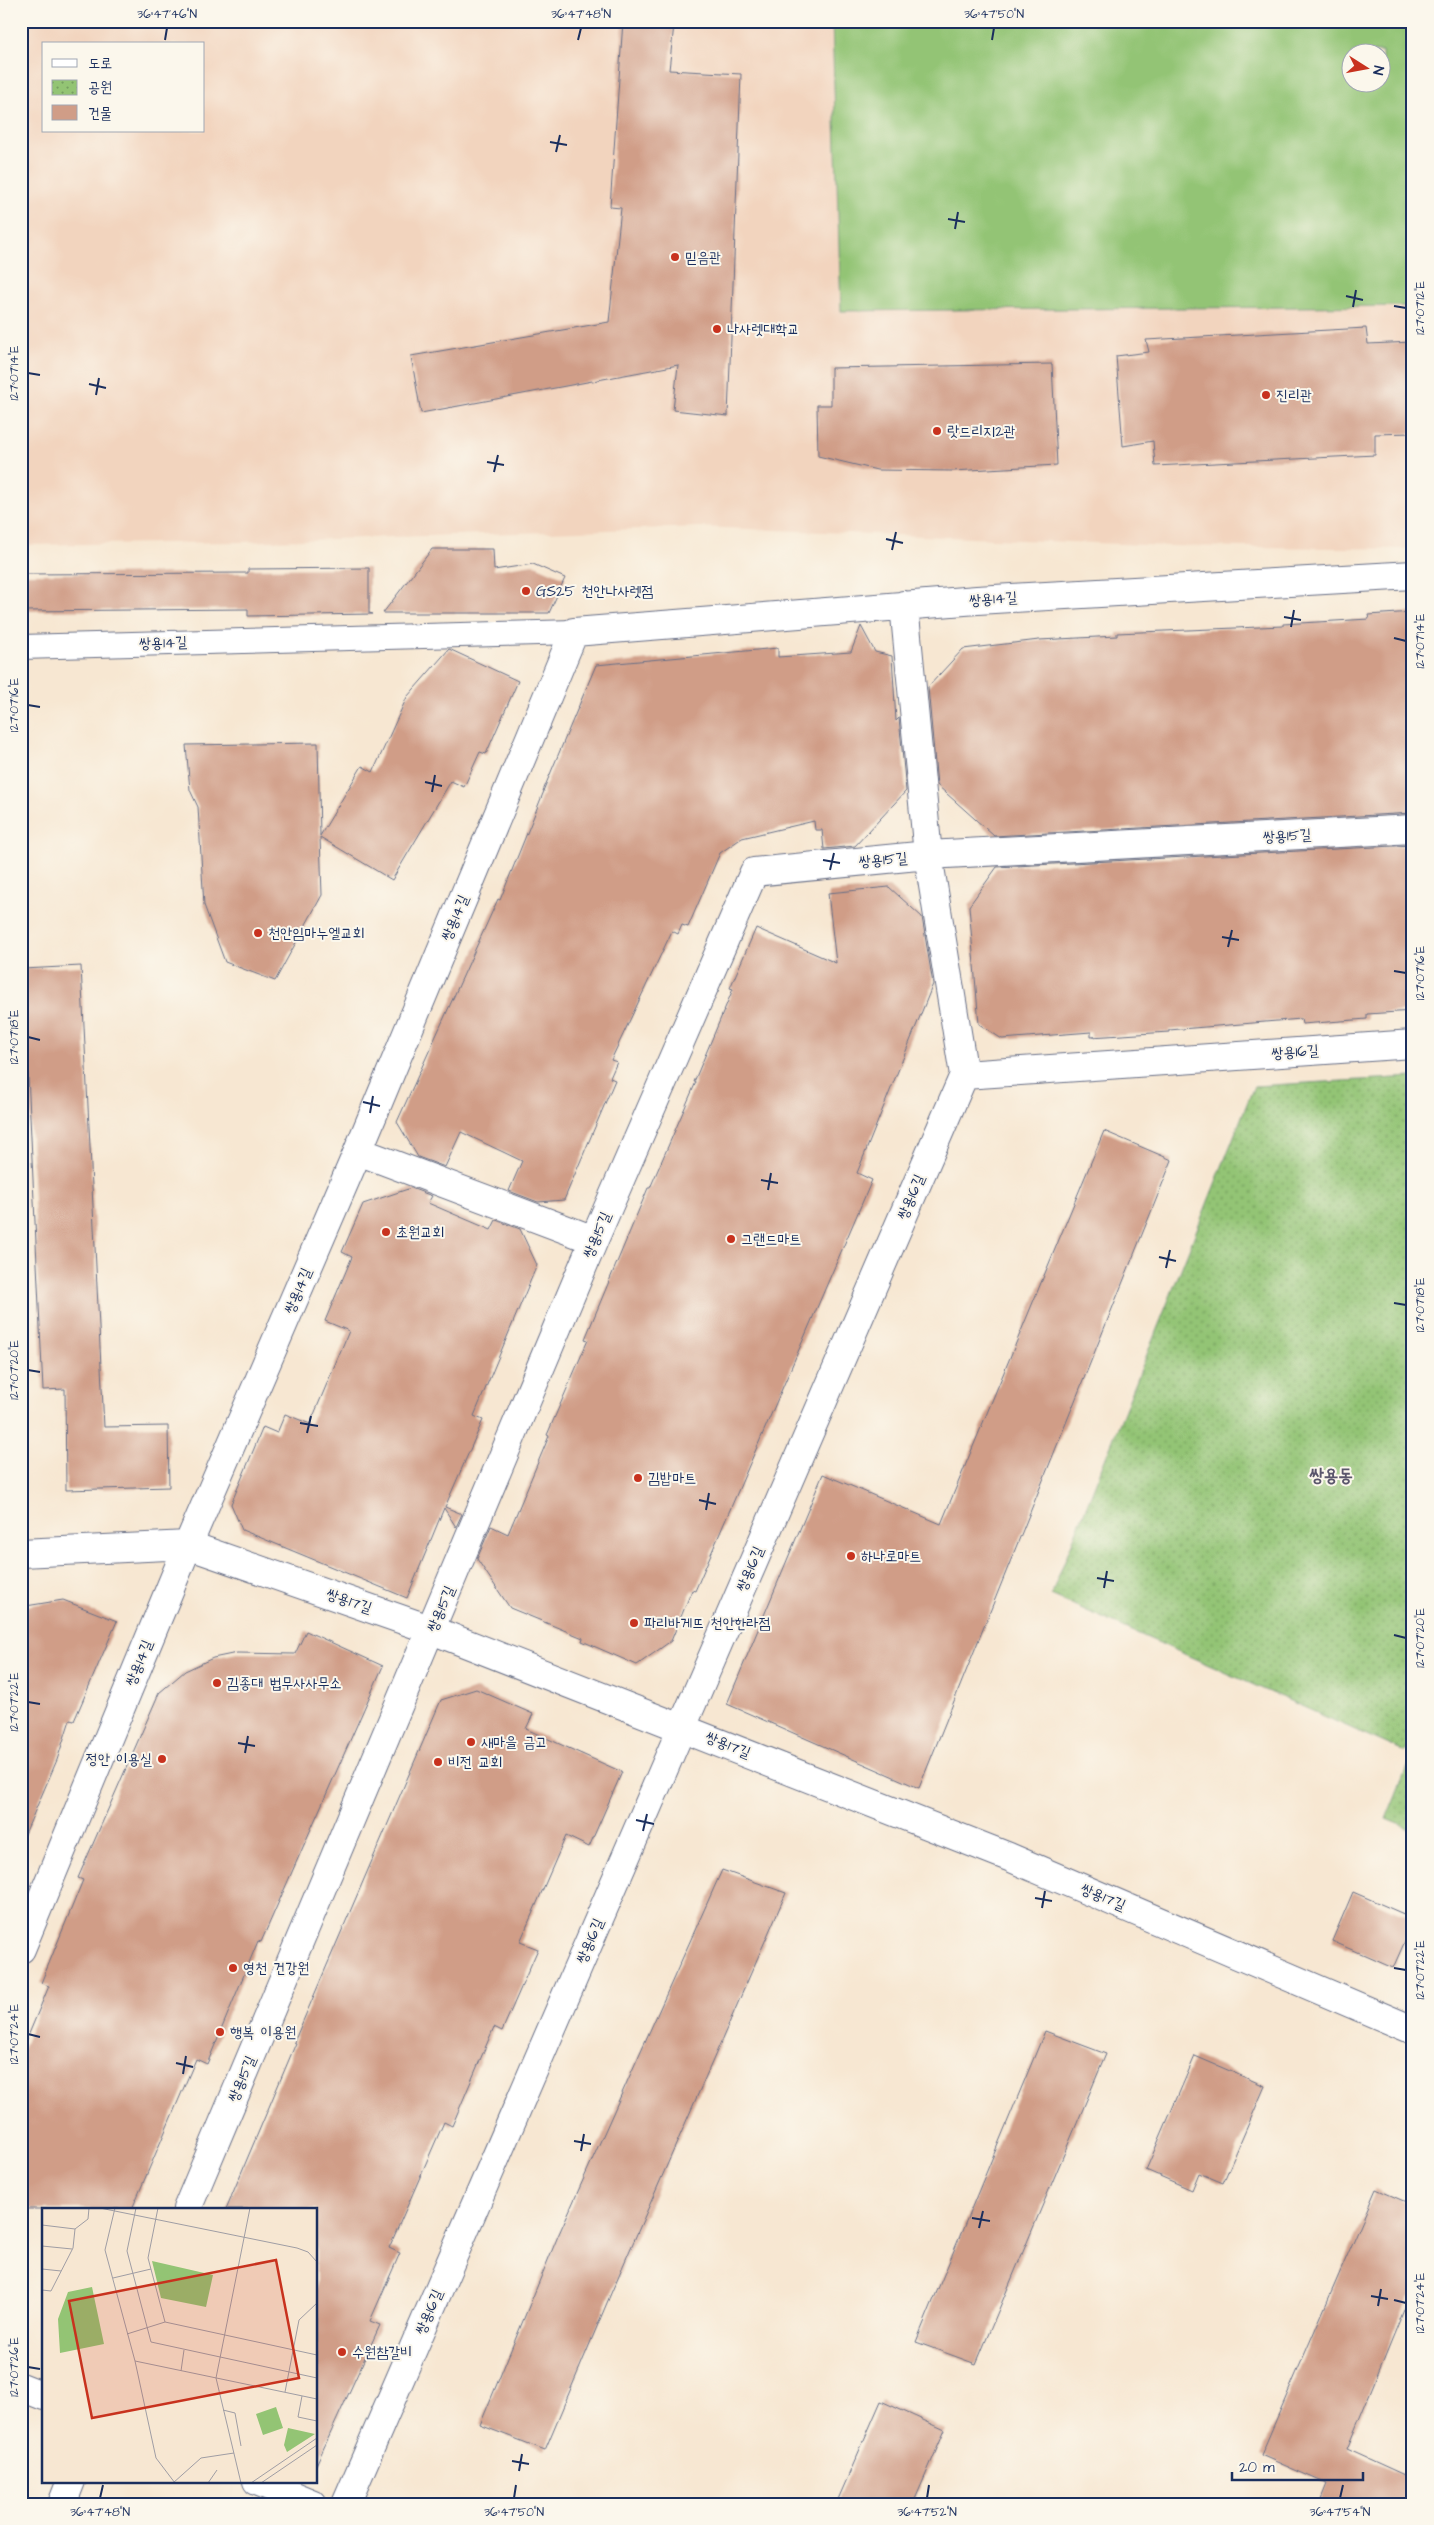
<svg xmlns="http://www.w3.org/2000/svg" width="1434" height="2525" font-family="'Architects Daughter','Poor Story',sans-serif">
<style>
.built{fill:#f2d4be;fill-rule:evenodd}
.grass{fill:#93c474;stroke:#577a69;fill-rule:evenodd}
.park{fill:url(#park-dots);stroke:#577a69}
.building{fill:#d09d87}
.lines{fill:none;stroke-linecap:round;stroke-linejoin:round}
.lane-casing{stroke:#686f87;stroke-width:26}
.street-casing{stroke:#686f87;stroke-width:30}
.lane{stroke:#fff;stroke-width:24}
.street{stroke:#fff;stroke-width:28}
.ticks{fill:none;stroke:#1b2f5e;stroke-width:2}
.poi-dot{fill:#c8321e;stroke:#fbf7ec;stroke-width:2}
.labels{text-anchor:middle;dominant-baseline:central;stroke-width:4;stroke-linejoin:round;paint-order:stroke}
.poi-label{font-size:15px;fill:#1b2f5e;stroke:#fbf7ec;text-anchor:start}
.street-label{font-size:15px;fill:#1b2f5e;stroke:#fbf7ec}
.quarter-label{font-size:18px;font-weight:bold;fill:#5a566c;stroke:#fbf7ec}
.inset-road{fill:none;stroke:#9f9da4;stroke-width:1}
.view{fill:#c8321e;fill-opacity:0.15;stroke:#c8321e;stroke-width:2.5}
.inset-edge{fill:none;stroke:#1b2f5e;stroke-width:2.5}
.neatline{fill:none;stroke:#1b2f5e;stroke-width:2}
.ticks-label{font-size:12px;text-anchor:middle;fill:#1b2f5e}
</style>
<defs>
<pattern id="park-dots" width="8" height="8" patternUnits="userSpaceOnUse" patternTransform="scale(1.25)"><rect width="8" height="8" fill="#93c474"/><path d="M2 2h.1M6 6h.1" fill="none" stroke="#77a062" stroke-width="1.8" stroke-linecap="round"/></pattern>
</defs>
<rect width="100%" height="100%" fill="#fbf7ec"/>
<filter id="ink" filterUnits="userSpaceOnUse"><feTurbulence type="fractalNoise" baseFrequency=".02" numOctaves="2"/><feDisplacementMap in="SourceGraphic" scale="10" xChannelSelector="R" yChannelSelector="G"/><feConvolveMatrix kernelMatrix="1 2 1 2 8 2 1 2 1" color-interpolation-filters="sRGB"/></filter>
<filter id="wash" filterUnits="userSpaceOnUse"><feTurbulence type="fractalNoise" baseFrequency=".0096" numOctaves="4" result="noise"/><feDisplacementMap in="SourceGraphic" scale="20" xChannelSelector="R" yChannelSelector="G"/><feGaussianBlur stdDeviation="1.12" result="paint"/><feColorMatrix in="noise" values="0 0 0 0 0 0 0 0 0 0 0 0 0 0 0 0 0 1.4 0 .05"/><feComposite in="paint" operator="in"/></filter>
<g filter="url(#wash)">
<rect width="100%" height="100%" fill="#f7e7d2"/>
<path class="built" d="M 21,21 L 1413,21 L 1413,549 L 1170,546 L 699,527 L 237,542 L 21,545 ZM 44,44 L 204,44 L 204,131 L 44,131 ZM 1352,52 L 1382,52 L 1382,82 L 1352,82 Z"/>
<path class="grass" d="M 832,21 L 1413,21 L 1413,306 L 841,311 ZM 1352,52 L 1382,52 L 1382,82 L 1352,82 Z"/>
<path class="park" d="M 1413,1077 L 1413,1736 L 1405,1752 L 1051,1595 L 1254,1086 Z
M 1412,1755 L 1413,1756 L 1413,1830 L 1386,1819 Z"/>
<g id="blocks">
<path class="building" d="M 623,21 L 674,25 L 669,70 L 741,74 L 728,416 L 673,410 L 678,365 L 421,413 L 411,356 L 609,322 L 621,208 L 610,207 Z
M 1366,328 L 1368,344 L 1413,342 L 1413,433 L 1375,434 L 1375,455 L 1155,466 L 1153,441 L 1123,446 L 1116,356 L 1149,352 L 1146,340 Z
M 1052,364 L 1057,465 L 953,471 L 877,470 L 818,456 L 817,405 L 831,405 L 831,368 Z
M 432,549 L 493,549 L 494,570 L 533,564 L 565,578 L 549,613 L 383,613 Z
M 369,568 L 369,613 L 373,614 L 248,616 L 248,609 L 21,611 L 21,574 L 248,573 L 248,569 Z
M 1413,612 L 1413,813 L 994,836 L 937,785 L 928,687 L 963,649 L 1039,640 L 1117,636 L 1117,633 L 1283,626 L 1283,624 L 1369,619 L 1368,615 Z
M 861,626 L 875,652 L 892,656 L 896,721 L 899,718 L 906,791 L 855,846 L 824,849 L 822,830 L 815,830 L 814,821 L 742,838 L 720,853 L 688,927 L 682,925 L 678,934 L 672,931 L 611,1060 L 617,1062 L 610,1078 L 615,1080 L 564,1200 L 538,1202 L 509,1191 L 522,1161 L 461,1132 L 445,1167 L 418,1157 L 397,1122 L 498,899 L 500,900 L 544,791 L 543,791 L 596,665 L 778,648 L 778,657 L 851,652 Z
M 449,649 L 518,681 L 486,754 L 480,752 L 464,787 L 451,781 L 392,880 L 320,837 L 322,895 L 275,981 L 225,962 L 204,905 L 198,807 L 190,790 L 186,745 L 318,743 L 320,836 L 362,766 L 373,772 L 407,697 Z
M 1413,845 L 1413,1011 L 1367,1014 L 1367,1019 L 1302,1024 L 1301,1019 L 1169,1030 L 1169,1032 L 1091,1037 L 1091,1032 L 1002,1039 L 979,1024 L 969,906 L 997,867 Z
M 889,887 L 922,917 L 933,984 L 857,1173 L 872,1180 L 695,1591 L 692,1590 L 671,1641 L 637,1665 L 582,1641 L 583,1638 L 510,1608 L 477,1559 L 491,1526 L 508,1534 L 549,1436 L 547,1435 L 588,1340 L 585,1339 L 648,1188 L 650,1188 L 696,1082 L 694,1082 L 733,989 L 730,988 L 756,928 L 836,963 L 828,893 Z
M 81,966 L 104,1427 L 168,1426 L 169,1487 L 66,1490 L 65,1389 L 43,1390 L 23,969 Z
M 1104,1131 L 1172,1160 L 919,1788 L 727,1704 L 823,1474 L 941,1524 Z
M 411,1188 L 432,1196 L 428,1203 L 491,1230 L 496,1220 L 520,1229 L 537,1265 L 474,1416 L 483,1420 L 445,1507 L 462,1514 L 456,1527 L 444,1508 L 407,1598 L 242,1530 L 231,1504 L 263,1427 L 277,1433 L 285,1414 L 310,1424 L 349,1331 L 325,1321 L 352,1257 L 342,1252 L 363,1204 Z
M 63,1600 L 117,1621 L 74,1721 L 70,1720 L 57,1760 L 21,1843 L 21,1618 L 26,1606 Z
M 306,1631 L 383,1666 L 261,1942 L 258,1941 L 207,2064 L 196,2059 L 132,2209 L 21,2209 L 21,2053 L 49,1986 L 41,1983 L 83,1880 L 78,1878 L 159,1693 L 185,1671 L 213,1658 L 237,1653 L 295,1654 Z
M 476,1689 L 533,1714 L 526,1729 L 622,1772 L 589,1847 L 566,1836 L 520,1942 L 538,1949 L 502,2031 L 494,2027 L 452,2126 L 444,2122 L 389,2248 L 400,2253 L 370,2321 L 380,2325 L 316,2465 L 316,2209 L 226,2209 L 296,2043 L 294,2042 L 441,1700 Z
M 722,1870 L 786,1893 L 612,2291 L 545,2450 L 480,2425 L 558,2236 Z
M 1353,1892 L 1413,1918 L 1413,1923 L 1393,1968 L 1332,1941 Z
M 1045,2031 L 1106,2054 L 976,2364 L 916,2342 Z
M 1195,2056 L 1265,2086 L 1223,2183 L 1199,2173 L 1192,2190 L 1146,2170 Z
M 1376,2189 L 1413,2205 L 1413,2288 L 1347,2449 L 1413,2479 L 1413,2504 L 1319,2504 L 1327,2484 L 1261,2455 Z
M 881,2401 L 945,2430 L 913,2504 L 836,2504 Z"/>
</g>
</g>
<g filter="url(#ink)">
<use href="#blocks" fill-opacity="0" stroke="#686f87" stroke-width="1"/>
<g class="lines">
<defs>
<path id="lane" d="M 21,647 L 574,632"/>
<path id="street" d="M 904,605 L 928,855 L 964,1075
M 358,1151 L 594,1240
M 21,1553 L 188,1545 L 432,1630 L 1009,1857 L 1413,2030
M 21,1949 L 188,1545 L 358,1151 L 574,632 L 977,600 L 1413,575
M 187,2209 L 594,1240 L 754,872 L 928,855 L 1413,829
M 21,2387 L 44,2396
M 257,2481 L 313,2504
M 62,2504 L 71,2481
M 346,2504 L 964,1075 L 1413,1044"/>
</defs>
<use href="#lane" class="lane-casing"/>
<use href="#street" class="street-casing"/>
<use href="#lane" class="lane"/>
<use href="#street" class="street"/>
</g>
</g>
<path class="ticks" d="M 165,40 L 167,28M 578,40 L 581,28M 992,40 L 994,28M 550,142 L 567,145M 556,152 L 560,135M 948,219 L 965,222M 955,229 L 958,212M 1346,296 L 1363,300M 1394,306 L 1406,308M 1353,307 L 1356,290M 28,373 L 40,375M 89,384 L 106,388M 96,395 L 99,378M 487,462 L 504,465M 494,472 L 498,455M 886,539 L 903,543M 892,550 L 896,532M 1284,617 L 1301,620M 1291,627 L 1294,610M 1394,638 L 1406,641M 28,705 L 40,707M 425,782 L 442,786M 432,792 L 435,775M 823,860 L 840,863M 830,870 L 834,853M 1222,937 L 1239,940M 1228,947 L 1232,930M 1394,971 L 1406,973M 28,1037 L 40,1040M 363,1102 L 380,1106M 370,1113 L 373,1096M 761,1180 L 778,1183M 768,1190 L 771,1173M 1159,1257 L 1176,1261M 1166,1268 L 1170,1250M 1394,1303 L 1406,1305M 28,1370 L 40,1372M 300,1423 L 318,1426M 307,1433 L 311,1416M 699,1500 L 716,1504M 706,1510 L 709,1493M 1097,1578 L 1114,1581M 1104,1588 L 1107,1571M 1394,1635 L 1406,1638M 28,1702 L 40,1704M 238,1743 L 255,1746M 245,1753 L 248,1736M 636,1820 L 654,1824M 643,1831 L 647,1814M 1035,1898 L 1052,1901M 1042,1908 L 1045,1891M 1394,1968 L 1406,1970M 28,2034 L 40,2037M 176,2063 L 193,2067M 183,2074 L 186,2056M 574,2141 L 591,2144M 581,2151 L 584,2134M 972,2218 L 990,2221M 979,2228 L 983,2211M 1371,2296 L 1388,2299M 1394,2300 L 1406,2303M 1378,2306 L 1381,2289M 28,2367 L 40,2369M 512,2461 L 529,2464M 519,2471 L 522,2454M 100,2498 L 103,2485M 514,2498 L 516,2485M 927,2498 L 929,2485M 1340,2498 L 1343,2485"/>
<g class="poi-dot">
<circle cx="675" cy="257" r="5"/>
<circle cx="717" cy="329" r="5"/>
<circle cx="1266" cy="395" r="5"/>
<circle cx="937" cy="431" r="5"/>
<circle cx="526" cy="591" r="5"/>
<circle cx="258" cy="933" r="5"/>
<circle cx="386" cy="1232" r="5"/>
<circle cx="731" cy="1239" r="5"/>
<circle cx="638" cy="1478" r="5"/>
<circle cx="851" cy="1556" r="5"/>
<circle cx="634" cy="1623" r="5"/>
<circle cx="217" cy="1683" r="5"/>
<circle cx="471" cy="1742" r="5"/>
<circle cx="162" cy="1759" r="5"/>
<circle cx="438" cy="1762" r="5"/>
<circle cx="233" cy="1968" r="5"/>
<circle cx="220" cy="2032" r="5"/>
<circle cx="342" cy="2352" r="5"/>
</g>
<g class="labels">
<g class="poi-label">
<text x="685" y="257">믿음관</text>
<text x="727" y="329">나사렛대학교</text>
<text x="1276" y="395">진리관</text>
<text x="947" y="431">랏드리지2관</text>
<text x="536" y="591">GS25 천안나사렛점</text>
<text x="268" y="933">천안임마누엘교회</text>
<text x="396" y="1232">초원교회</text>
<text x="741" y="1239">그랜드마트</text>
<text x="648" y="1478">김밥마트</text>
<text x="861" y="1556">하나로마트</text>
<text x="644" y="1623">파리바게뜨 천안한라점</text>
<text x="227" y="1683">김종대 법무사사무소</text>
<text x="481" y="1742">새마을 금고</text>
<text x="152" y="1759" text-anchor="end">정안 이용실</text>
<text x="448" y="1762">비전 교회</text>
<text x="243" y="1968">영천 건강원</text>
<text x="230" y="2032">행복 이용원</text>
<text x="352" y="2352">수원참갈비</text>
</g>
<g class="street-label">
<text transform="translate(993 599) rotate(-4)">쌍용14길</text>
<text transform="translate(163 643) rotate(-2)">쌍용14길</text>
<text transform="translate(1287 836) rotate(-3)">쌍용15길</text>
<text transform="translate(883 860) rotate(-5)">쌍용15길</text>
<text transform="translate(455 918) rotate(-67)">쌍용14길</text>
<text transform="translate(1295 1052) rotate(-4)">쌍용16길</text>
<text transform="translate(911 1197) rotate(-67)">쌍용16길</text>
<text transform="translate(597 1235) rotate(-67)">쌍용15길</text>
<text transform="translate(298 1291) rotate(-67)">쌍용14길</text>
<text transform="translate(750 1569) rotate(-67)">쌍용16길</text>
<text transform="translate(349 1601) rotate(19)">쌍용17길</text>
<text transform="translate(441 1609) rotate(-67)">쌍용15길</text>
<text transform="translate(139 1663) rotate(-68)">쌍용14길</text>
<text transform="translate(728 1745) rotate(22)">쌍용17길</text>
<text transform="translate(1103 1897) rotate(23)">쌍용17길</text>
<text transform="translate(590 1941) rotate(-67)">쌍용16길</text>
<text transform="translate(242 2079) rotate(-67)">쌍용15길</text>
<text transform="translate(429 2312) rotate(-67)">쌍용16길</text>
</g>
<g class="quarter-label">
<text x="1331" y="1475">쌍용동</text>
</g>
</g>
<g transform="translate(42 2208)">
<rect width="275" height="275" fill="#f7e7d2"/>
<path d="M 50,79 L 62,136 L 18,145 L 16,111 L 26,84 ZM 234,199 L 241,220 L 221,227 L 214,206 Z" fill="#93c474"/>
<path d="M 110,53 L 171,67 L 164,99 L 119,90 ZM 246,220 L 273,226 L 245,244 L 242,237 Z" fill="#93c474"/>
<path class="inset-road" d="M 58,0 L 255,40 L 266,44 L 275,54M 73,0 L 63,42 L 93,153 L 275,191M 94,0 L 85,43 L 109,134 L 275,170M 116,0 L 106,50 L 123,114 L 275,147M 0,17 L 33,21 L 46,11 L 47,0M 0,38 L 30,41M 0,61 L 19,63M 71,70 L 109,61M 0,82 L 9,83 L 31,40 L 33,21M 85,126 L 123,114M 93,153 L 114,250 L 133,275M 139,163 L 142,142M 243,184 L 257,112 L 275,95M 260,188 L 256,209 L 275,213M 181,202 L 193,205 L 199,238M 131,275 L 159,250 L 192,245M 166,275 L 175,262M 199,275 L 174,170 L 208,0M 209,275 L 275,230M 219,275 L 275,237"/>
<path class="view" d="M 234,52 L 257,170 L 50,210 L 27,93 Z"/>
<rect width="275" height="275" class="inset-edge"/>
</g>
<rect width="1434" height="2525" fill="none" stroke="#fbf7ec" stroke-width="55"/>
<rect x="42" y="42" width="162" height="90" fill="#fbf7ec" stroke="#a1a7b3"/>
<rect x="52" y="59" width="25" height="8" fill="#ffffff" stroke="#a1a7b3"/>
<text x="88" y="68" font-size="15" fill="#1b2f5e">도로</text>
<rect x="52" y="80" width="25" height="15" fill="url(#park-dots)" stroke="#a1a7b3"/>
<text x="88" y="92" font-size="15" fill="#1b2f5e">공원</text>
<rect x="52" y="105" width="25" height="15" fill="#d09d87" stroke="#a1a7b3"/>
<text x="88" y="118" font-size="15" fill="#1b2f5e">건물</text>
<g transform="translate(1366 68) rotate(101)"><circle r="24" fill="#fbf7ec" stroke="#a1a7b3"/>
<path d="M0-4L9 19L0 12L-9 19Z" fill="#c8321e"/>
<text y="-8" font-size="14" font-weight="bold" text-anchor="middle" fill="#1b2f5e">N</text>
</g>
<path d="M1232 2472v8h131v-8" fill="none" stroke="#1b2f5e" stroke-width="2.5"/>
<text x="1239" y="2472" font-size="15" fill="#1b2f5e" stroke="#fbf7ec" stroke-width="4" paint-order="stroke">20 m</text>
<rect x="28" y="28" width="1378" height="2470" class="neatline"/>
<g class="ticks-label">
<text x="167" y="18">36°47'46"N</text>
<text x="581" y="18">36°47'48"N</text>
<text x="994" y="18">36°47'50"N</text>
<text transform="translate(1420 308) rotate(-90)" y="4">127°07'12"E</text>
<text transform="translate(14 373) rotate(-90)" y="4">127°07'14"E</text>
<text transform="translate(1420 641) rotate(-90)" y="4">127°07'14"E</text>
<text transform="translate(14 705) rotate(-90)" y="4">127°07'16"E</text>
<text transform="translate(1420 973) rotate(-90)" y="4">127°07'16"E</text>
<text transform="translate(14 1037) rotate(-90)" y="4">127°07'18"E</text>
<text transform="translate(1420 1305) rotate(-90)" y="4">127°07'18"E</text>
<text transform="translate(14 1370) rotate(-90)" y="4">127°07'20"E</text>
<text transform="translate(1420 1638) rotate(-90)" y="4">127°07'20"E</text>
<text transform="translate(14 1702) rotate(-90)" y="4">127°07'22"E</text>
<text transform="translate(1420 1970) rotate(-90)" y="4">127°07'22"E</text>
<text transform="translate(14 2034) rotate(-90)" y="4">127°07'24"E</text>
<text transform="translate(1420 2303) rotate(-90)" y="4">127°07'24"E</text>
<text transform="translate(14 2367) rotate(-90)" y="4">127°07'26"E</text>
<text x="100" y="2516">36°47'48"N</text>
<text x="514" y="2516">36°47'50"N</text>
<text x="927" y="2516">36°47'52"N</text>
<text x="1340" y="2516">36°47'54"N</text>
</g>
</svg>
